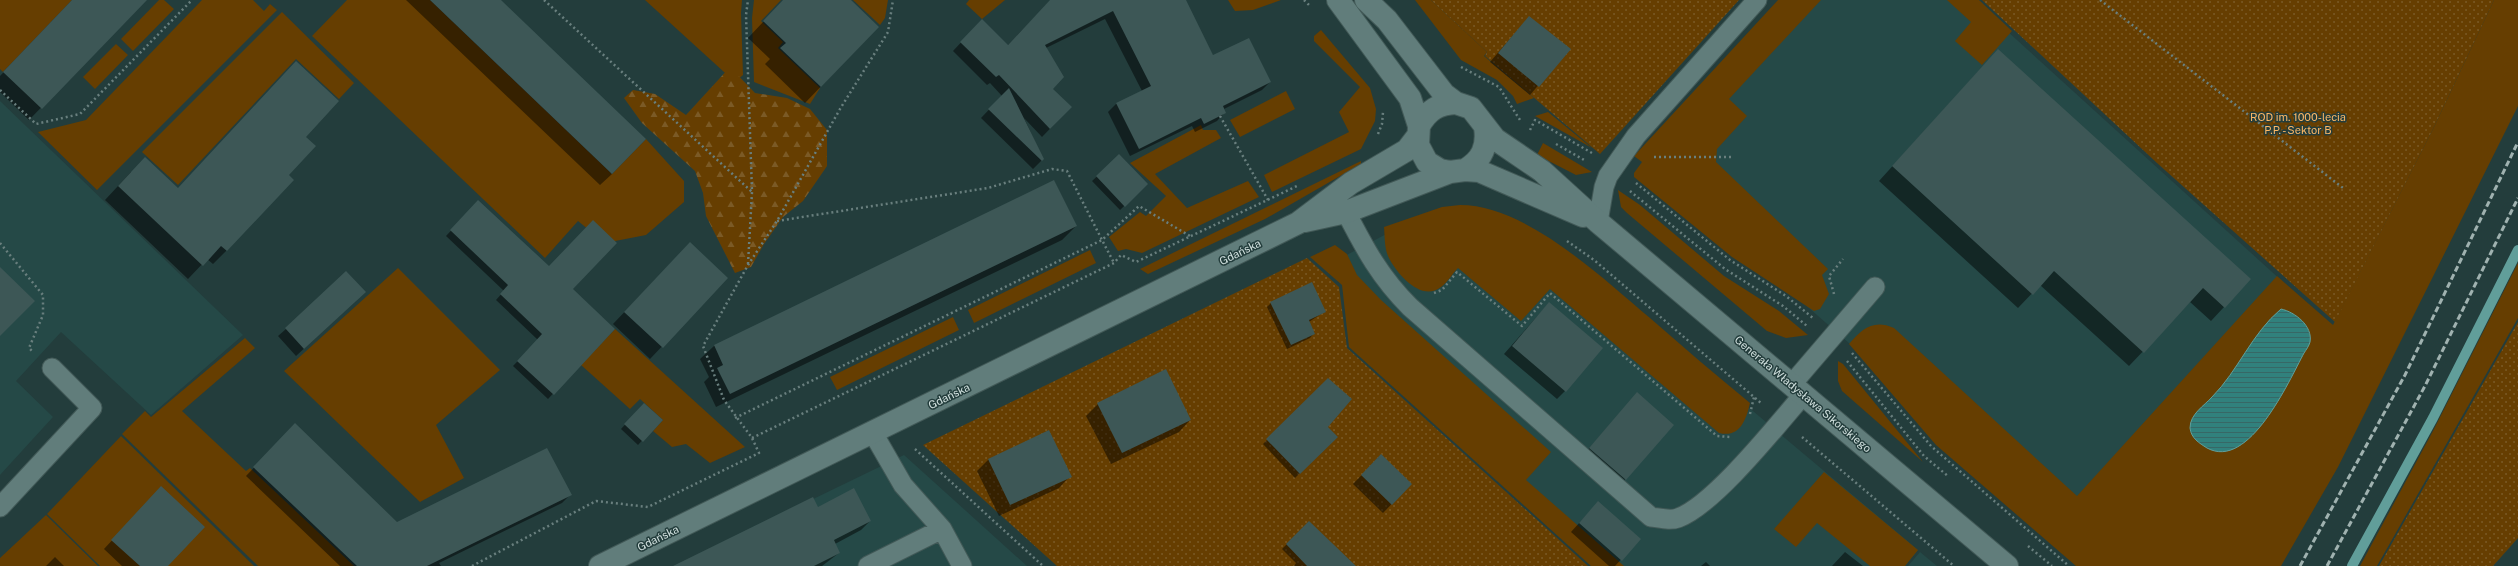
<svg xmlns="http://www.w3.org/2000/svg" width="2518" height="566" font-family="'Public Sans',sans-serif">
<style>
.built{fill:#254947}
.grass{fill:#663e01}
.forest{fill:url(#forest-firs)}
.park{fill:url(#park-dots)}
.water{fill:url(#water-rules);stroke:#619e9a}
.shadow{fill:#0007}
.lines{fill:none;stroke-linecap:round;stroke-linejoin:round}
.stream{stroke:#619e9a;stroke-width:10}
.building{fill:#3d5756}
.lane-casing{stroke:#425957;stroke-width:21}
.secondary-casing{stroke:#425957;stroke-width:24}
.path{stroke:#697f7e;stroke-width:2.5;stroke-dasharray:2 3;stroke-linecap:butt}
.lane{stroke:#617d7b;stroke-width:19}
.secondary{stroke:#617d7b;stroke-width:22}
.rail{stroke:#a0b2b0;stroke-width:3;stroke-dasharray:6 3;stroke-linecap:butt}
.labels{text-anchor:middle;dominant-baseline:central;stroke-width:3;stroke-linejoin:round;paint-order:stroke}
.park-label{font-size:11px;fill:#fdb866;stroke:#233d3c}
.street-label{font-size:11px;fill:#d1e0de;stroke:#233d3c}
</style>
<defs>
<pattern id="forest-firs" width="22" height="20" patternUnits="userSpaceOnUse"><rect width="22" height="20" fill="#663e01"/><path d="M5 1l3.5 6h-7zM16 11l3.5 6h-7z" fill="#7b5a26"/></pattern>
<pattern id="park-dots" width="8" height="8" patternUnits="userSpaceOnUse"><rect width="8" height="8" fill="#663e01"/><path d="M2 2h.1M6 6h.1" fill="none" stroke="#7b5a26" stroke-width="1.8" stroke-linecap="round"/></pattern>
<pattern id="water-rules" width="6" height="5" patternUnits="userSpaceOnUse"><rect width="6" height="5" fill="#31817d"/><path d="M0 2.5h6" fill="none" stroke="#376866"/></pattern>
</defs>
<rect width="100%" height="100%" fill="#233d3c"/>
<path class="built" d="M 1787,0 L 1973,0 L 2328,323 L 2162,566 L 1850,344 L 1638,158 Z
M 0,101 L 243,335 L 151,415 L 61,332 L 16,381 L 53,417 L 0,475 Z
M 1392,231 L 1583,268 L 1918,550 L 1905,566 L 1595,566 L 1341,258 Z
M 904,455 L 1027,566 L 675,566 Z
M 1920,552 L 1937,566 L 1908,566 Z"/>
<path class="grass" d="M 0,0 L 72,0 L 3,72 L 0,69 Z
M 159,0 L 164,0 L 174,9 L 133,51 L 121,39 Z
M 202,0 L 253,0 L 264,11 L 270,4 L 277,10 L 97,190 L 38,132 L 86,120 Z
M 347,0 L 430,0 L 612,174 L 646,139 L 684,181 L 684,202 L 646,235 L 605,243 L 578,221 L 545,258 L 312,36 Z
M 645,0 L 742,0 L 741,13 L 743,75 L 735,82 Z
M 754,0 L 781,0 L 761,21 L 783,42 L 778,48 L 820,88 L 810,104 L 754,82 L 752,18 Z
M 853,0 L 888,0 L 885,18 L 880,25 Z
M 969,0 L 1005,0 L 982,19 L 966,4 Z
M 1228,0 L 1281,0 L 1253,10 L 1235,11 Z
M 1415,0 L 1431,0 L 1487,52 L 1484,56 L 1534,98 L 1517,104 L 1513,96 L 1497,80 L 1461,60 Z
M 1778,0 L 1821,0 L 1729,99 L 1747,116 L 1717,149 L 1716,162 L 1828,269 L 1822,275 L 1829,294 L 1820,309 L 1814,311 L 1732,257 L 1634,177 L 1634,173 L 1642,162 L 1634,156 Z
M 1947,0 L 1979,0 L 2012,31 L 1982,65 L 1955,41 L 1971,22 Z
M 2494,0 L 2518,0 L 2518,106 L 2338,467 L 2281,566 L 2076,566 L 1936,445 L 1849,344 C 1862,329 1873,319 1894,328 L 2077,496 L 2277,276 L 2333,325 L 2434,127 Z
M 282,12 L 354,83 L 339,99 L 296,59 L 178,185 L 142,152 Z
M 1321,30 L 1370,88 L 1376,109 L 1375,121 L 1361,149 L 1272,192 L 1264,175 L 1349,132 L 1339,112 L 1360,87 L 1314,41 L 1314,36 Z
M 116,44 L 128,55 L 95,89 L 83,77 Z
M 1286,91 L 1295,109 L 1240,137 L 1230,120 Z
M 1548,112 L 1592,148 L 1535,116 Z
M 1201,125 L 1203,130 L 1216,130 L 1221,138 L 1155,174 L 1187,208 L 1248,181 L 1259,197 L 1142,253 L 1126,249 L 1118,251 L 1109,237 L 1140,212 L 1146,216 L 1166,196 L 1130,163 Z
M 1543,143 L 1592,172 L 1576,175 L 1537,155 Z
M 1361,161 L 1361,164 L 1265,219 L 1148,274 L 1140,269 Z
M 1618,190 L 1640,205 L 1724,276 L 1779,311 L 1808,335 L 1786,338 L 1767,331 L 1627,213 L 1621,207 Z
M 1460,205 C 1526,205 1601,277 1650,318 C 1683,347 1716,375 1750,403 C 1746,420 1740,438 1719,433 L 1550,289 L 1521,321 L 1458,268 C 1452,274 1448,282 1441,287 C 1422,302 1399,276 1390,260 C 1384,250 1385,238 1384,227 L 1442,207 Z
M 1335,245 L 1347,254 L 1357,275 L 1381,300 L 1551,452 L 1526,480 L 1624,566 L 1591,566 L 1349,347 L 1342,285 L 1310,257 Z
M 1090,250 L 1096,263 L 974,323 L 968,310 Z
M 2518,263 L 2518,318 L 2377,566 L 2360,566 L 2433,431 Z
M 398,268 L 500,370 L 436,425 L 464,478 L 420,502 L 284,371 Z
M 953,317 L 959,330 L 837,390 L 830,377 Z
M 615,329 L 745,447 L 710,463 L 686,444 L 672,447 L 653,431 L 663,420 L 640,399 L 630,409 L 581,365 Z
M 245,338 L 255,348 L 182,411 L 246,471 L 250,468 L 354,566 L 258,566 L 122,434 L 145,411 L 151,417 Z
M 1838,361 L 1843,364 L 1923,462 L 1842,391 L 1838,381 Z
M 121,436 L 254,566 L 100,566 L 47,514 Z
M 1824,472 L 1918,550 L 1905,566 L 1870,566 L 1817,523 L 1796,547 L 1774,529 Z
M 46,515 L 98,566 L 0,566 L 0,558 Z"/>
<path class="forest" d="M 730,67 L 755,93 L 787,98 L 810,109 L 827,130 L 827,166 L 803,201 L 783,217 L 764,244 L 751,267 L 735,273 L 706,216 L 703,193 L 695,171 L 642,123 L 624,98 L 633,90 L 655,94 L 686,115 Z"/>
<path class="park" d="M 1431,0 L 1739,0 L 1600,154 L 1485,56 L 1487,52 Z
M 1982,0 L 2494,0 L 2434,127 L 2335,322 L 2157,163 Z
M 1307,258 L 1339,287 L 1347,348 L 1588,566 L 1057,566 L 923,445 Z
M 2518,322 L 2518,538 L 2493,566 L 2379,566 Z"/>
<path class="water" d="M 2281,309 C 2295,312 2313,326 2310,342 C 2309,346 2306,350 2304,353 C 2289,381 2249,471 2207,448 C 2199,443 2191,438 2190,428 C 2190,414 2204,406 2212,397 C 2238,371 2252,333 2281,309 Z"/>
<path class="shadow" d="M 73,0 L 146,0 L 29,120 L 0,92 L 0,76 Z
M 406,0 L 499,0 L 612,174 L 600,185 Z
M 784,0 L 850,0 L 878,27 L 805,103 L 765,64 L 770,59 L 748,38 Z
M 1051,0 L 1185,0 L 1213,56 L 1270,82 L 1262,90 L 1224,109 L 1225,112 L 1217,121 L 1195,132 L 1192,126 L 1130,156 L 1108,112 L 1116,104 L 1142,91 L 1105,19 L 1046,48 L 1052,89 L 1071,107 L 1042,137 L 1024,118 L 1043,159 L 1033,169 L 981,118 L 1002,96 L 990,83 L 987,85 L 953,51 L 982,20 L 1007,46 Z
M 1529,17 L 1569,49 L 1530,95 L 1490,62 Z
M 1985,64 L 2224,307 L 2211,321 L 2190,302 L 2129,366 L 2040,285 L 2018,308 L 1879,181 Z
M 304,137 L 288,175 L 227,250 L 213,264 L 207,259 L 188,279 L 105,200 L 131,172 L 177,189 Z
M 1119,156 L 1147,184 L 1120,210 L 1092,181 Z
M 1054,181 L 1076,226 L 1062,240 L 716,407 L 704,382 L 709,377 L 700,359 L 714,346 Z
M 474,206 L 572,289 L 614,329 L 548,399 L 513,366 L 538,340 L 496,300 L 504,291 L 446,236 Z
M 690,243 L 727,278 L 650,359 L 613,324 Z
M 357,300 L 296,356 L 278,336 L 286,329 Z
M 1271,303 L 1325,311 L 1309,322 L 1314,333 L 1310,338 L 1287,349 L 1267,307 Z
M 1549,303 L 1565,391 L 1557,399 L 1504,354 Z
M 1328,379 L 1326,427 L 1336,437 L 1295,478 L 1263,444 Z
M 1633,398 L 1673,425 L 1621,484 L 1585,453 Z
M 644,404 L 661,420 L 638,445 L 621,429 Z
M 1098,404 L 1190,420 L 1179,432 L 1111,464 L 1086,416 Z
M 287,433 L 397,523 L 570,495 L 562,503 L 439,563 L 441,566 L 340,566 L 246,476 Z
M 1381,455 L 1411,484 L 1383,513 L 1353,484 Z
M 989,459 L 1070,476 L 1059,488 L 999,516 L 977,471 Z
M 153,496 L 166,566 L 122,566 L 104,549 Z
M 817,508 L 870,521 L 861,530 L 835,544 L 839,553 L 822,566 L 675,566 Z
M 1590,511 L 1640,539 L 1615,566 L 1609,566 L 1571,532 Z
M 1309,522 L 1354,566 L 1294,566 L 1296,563 L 1282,549 Z
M 1845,552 L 1863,566 L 1832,566 Z
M 55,557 L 64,566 L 46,566 Z
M 1706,562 L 1710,566 L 1701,566 Z"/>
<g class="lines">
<path class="stream" d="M 2352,566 L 2433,418 L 2518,250"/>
</g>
<path class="building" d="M 72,0 L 147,0 L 42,109 L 3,72 Z
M 430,0 L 501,0 L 646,139 L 612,174 Z
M 783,0 L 851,0 L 879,27 L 821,87 L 780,48 L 786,43 L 763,21 Z
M 1050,0 L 1186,0 L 1213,55 L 1249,38 L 1271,82 L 1223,106 L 1226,113 L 1204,124 L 1201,118 L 1139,149 L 1116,103 L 1151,86 L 1113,11 L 1045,45 L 1064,77 L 1053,89 L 1072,107 L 1050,129 L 999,75 L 996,77 L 960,42 L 982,19 L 1008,45 Z
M 1529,16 L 1571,49 L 1539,87 L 1498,53 Z
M 1998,49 L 2251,279 L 2225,308 L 2203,288 L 2144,353 L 2054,271 L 2033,295 L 1892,166 Z
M 296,61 L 339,101 L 306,137 L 316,146 L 289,175 L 294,180 L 227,251 L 221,246 L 203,266 L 118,186 L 145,157 L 178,188 Z
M 1009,88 L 1044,159 L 1042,161 L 988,109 Z
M 1119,154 L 1148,184 L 1125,207 L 1096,176 Z
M 1054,180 L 1077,226 L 730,394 L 717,368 L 723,365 L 714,345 Z
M 478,200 L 549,266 L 593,220 L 617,243 L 573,289 L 615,329 L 554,395 L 517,361 L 542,334 L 500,294 L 508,285 L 450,230 Z
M 690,242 L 728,278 L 663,348 L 624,312 Z
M 0,267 L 35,301 L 0,336 Z
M 346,271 L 366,292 L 304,349 L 285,328 Z
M 1312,282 L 1326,312 L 1309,320 L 1315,334 L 1291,345 L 1270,302 Z
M 1549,302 L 1603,348 L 1566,392 L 1512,346 Z
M 1166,369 L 1191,420 L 1122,453 L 1097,403 Z
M 1328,378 L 1352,399 L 1328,427 L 1338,437 L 1300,474 L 1266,439 Z
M 1637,392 L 1674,425 L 1626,480 L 1589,448 Z
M 644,403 L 663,420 L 643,442 L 624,424 Z
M 295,423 L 397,522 L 547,448 L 572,495 L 427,566 L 357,566 L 253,467 Z
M 1049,430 L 1072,477 L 1010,505 L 988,459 Z
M 1381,454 L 1412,484 L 1392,505 L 1361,475 Z
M 161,486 L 205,527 L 168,566 L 140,566 L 111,540 Z
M 854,488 L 871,521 L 834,540 L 840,553 L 814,566 L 673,566 L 813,497 L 818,507 Z
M 1598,501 L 1641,539 L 1622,561 L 1579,523 Z
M 1309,521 L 1356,566 L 1307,566 L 1286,544 Z"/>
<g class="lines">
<defs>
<path id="lane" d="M 1346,212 C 1365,249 1380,277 1410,307 L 1651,517 C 1660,518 1670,521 1678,518 C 1714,505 1777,425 1804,394
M 1598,222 L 1604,187 L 1608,176 L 1636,136 L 1757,0
M 1792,384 L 1875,287
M 873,433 L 903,485 L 942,529 L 962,566
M 0,507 L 92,408 L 52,368
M 868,566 L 942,529"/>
<path id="secondary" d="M 1338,0 L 1410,98 L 1419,126 L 1418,145 L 1427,162 L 1440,170 L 1450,172 L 1465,170 L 1479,171 L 1583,216
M 1366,0 L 1387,20 L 1444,94 L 1456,103 L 1471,108 L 1495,139 L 1542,171 L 1598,222 L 2007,566
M 1419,126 C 1428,110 1438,104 1456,103
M 1465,170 C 1482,160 1488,147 1485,127
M 1305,221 L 1346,212 L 1450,172
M 600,566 L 1298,223 L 1351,183 L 1407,150 L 1417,137"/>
</defs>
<use href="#lane" class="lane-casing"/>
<use href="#secondary" class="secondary-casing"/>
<path class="path" d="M 544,0 L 752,192
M 1304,0 L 1310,6
M 2100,0 L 2343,188
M 1461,67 L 1499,87 L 1520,120
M 0,90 L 36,124 L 80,114 L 192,0
M 1220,116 L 1268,200
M 1530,130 L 1535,120 L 1592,153
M 1378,134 L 1382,124 L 1383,112
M 1556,144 L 1586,161
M 1654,157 L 1733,157
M 1636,183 L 1730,260 L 1786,296 L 1813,318
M 1630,191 L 1725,269 L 1783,306 L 1807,326
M 777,221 L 988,188 L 1052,169 L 1067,171 L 1102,240 L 1139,206 L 1190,236
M 1567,241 L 1594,260 L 1761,403
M 0,243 L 43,295 L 43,315 L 29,348 L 33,352
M 748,264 L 752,192 L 746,15 L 748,0
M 1434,293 L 1442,290 L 1457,272 L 1522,326 L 1550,293 L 1717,436 L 1731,437
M 1834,294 L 1829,276 L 1843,259
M 1852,353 L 1931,446 L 2069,566
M 1847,361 L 1924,456 L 1949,477
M 1750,414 L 1754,397
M 735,418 L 1102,240 L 1114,263
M 1802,437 L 1954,566
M 752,438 L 1114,263 L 1121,255 L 1136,262 L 1297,186
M 915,449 L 1043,566
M 2028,546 L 2052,566
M 472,566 L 596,501 L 648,507 L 759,453 L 752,438 L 724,400 L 703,346 L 748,265 L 777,221 L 840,109 L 888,32 L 893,0"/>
<use href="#lane" class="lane"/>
<use href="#secondary" class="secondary"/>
<path class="rail" d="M 2300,566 L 2405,375 L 2518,142
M 2327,566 L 2425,386 L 2518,198"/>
</g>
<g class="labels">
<g class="park-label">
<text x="2298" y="117">ROD im. 1000-lecia<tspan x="2298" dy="13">P.P. - Sektor B</tspan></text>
</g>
<g class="street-label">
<text transform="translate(1240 252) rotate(-26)">Gdańska</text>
<text transform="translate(1803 394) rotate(40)">Generała Władysława Sikorskiego</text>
<text transform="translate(949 396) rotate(-26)">Gdańska</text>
<text transform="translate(658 538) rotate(-26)">Gdańska</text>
</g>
</g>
</svg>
